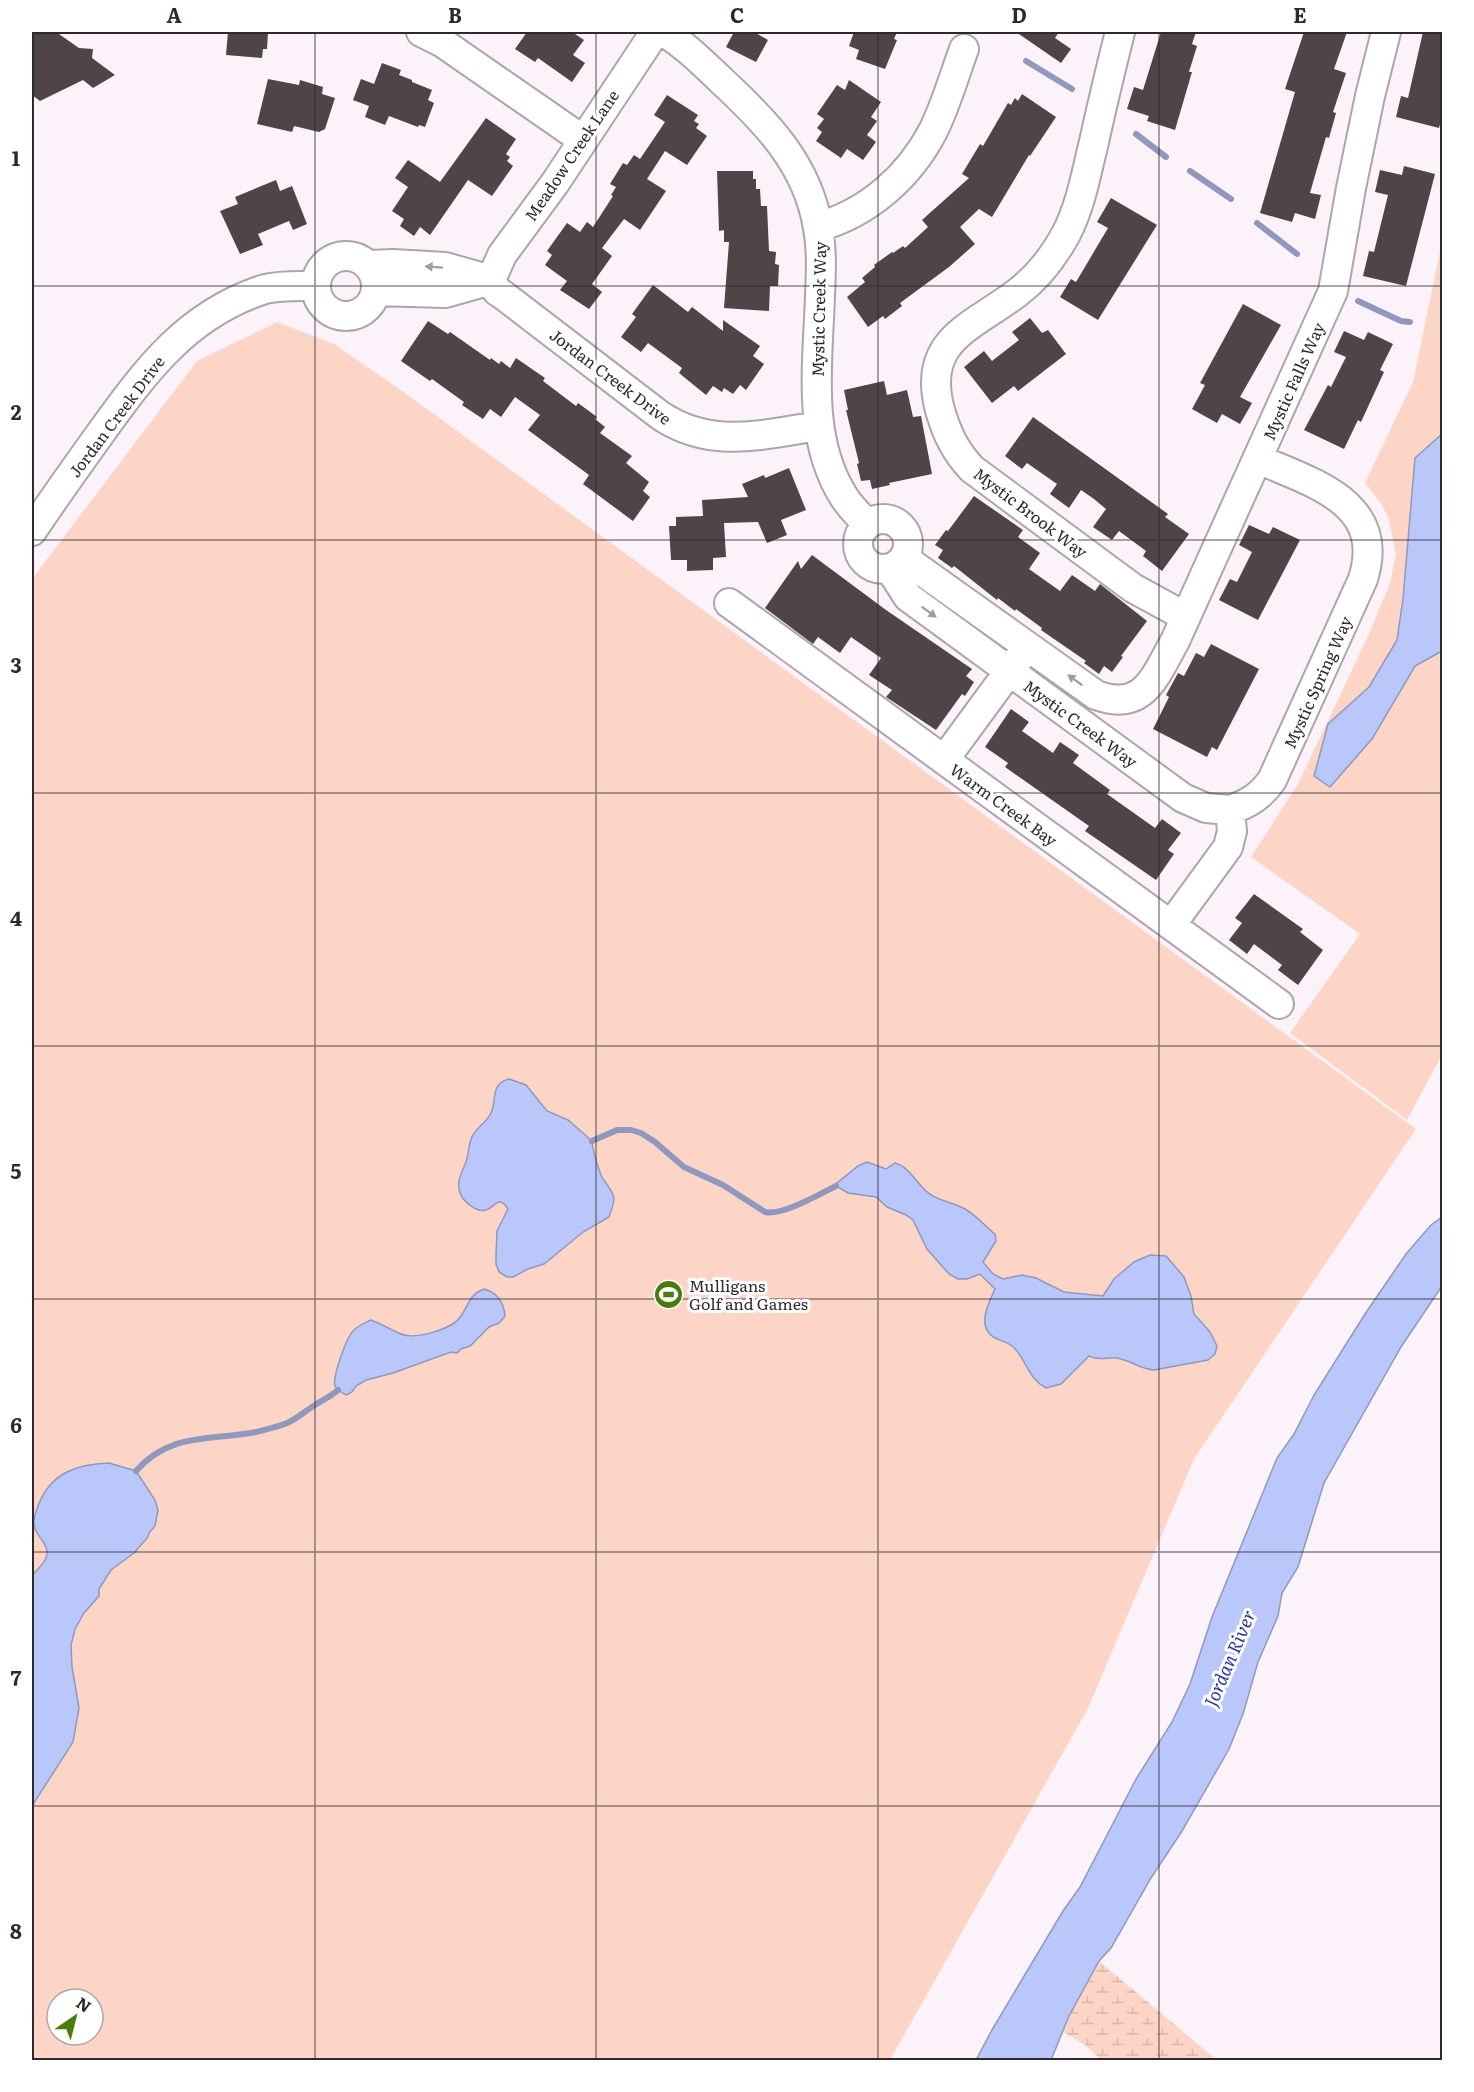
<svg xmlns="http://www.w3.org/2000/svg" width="1474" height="2092" font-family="Literata,serif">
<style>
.green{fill:#fdd5c7;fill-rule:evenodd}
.wetland{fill:url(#wetland-marsh)}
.water{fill:#bac7fb;stroke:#9098bd;stroke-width:1.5}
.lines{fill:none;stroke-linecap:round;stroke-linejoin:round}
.stream{stroke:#9098bd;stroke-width:6}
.building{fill:#4f4546}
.minor-casing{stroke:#aea5ab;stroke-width:32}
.minor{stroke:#fff;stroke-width:28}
.oneway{fill:#a09fa0}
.grid{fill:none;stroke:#2d292c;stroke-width:1.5;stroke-opacity:0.55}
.labels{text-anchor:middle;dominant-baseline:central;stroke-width:6;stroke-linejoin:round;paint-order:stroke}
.street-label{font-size:16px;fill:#2d292c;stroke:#fff}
.poi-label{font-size:16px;fill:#2d292c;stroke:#fff;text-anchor:start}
.water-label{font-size:18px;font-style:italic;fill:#2f3695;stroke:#fff}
.neatline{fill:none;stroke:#2d292c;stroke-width:2}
.grid-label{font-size:20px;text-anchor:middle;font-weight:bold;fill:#2d292c}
</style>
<defs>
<pattern id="wetland-marsh" width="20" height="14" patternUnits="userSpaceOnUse" patternTransform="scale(1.5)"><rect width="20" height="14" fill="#fdd5c7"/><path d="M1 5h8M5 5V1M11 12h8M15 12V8" fill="none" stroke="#d9b7ab"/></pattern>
</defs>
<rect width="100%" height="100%" fill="#fcf2f9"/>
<path class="green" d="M 1442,242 L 1442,1055 L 1407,1120 L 1290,1033 L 1360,934 L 1251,857 L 1298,784 L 1368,636 L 1390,583 L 1396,554 L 1389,520 L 1382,505 L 1365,483 L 1413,382 Z
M 277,322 L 334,344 L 405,393 L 1416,1129 L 1194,1459 L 1088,1708 L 890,2060 L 32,2060 L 32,579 L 197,361 ZM 57,1999 L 93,1999 L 93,2035 L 57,2035 Z"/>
<path class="wetland" d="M 1099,1961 L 1212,2056 L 1214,2060 L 1101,2060 L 1084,2044 L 1063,2032 L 1069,2016 Z"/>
<path class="water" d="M 1442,434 L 1442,651 L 1415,666 L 1372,739 L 1330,787 L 1314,776 L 1328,724 L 1369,687 L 1397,640 L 1403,599 L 1415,458 Z
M 509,1079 L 526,1085 L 547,1111 L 568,1120 L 592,1141 C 592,1148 599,1171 602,1177 C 606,1184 613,1191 614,1198 C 614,1204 611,1211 609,1217 L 583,1232 L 544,1264 L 528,1269 L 513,1277 L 507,1277 L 499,1272 L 496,1264 L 496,1255 L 497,1231 L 508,1209 C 499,1194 495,1207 486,1210 C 476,1213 463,1201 460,1193 C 456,1180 462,1173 466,1162 C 469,1153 468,1143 473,1135 C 478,1126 487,1122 491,1113 C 497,1100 490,1084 509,1079 Z
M 867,1162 L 886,1169 L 895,1163 C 908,1166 916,1182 926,1191 C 936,1201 953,1202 965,1209 C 977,1216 985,1226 995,1234 L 996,1241 L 983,1262 L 993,1274 L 1003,1279 L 1022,1275 L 1036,1278 L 1064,1292 L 1103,1296 L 1114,1279 L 1134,1262 L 1150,1255 L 1166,1256 L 1184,1277 L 1191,1296 L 1194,1314 L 1210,1332 L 1217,1346 L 1215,1354 L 1208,1360 L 1154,1370 C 1140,1369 1130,1360 1117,1358 C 1107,1357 1099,1361 1089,1356 L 1061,1384 L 1046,1388 C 1029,1379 1028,1365 1017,1351 C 1012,1344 1005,1342 997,1339 C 975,1329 988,1304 995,1289 L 980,1274 L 967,1279 L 958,1279 L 949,1274 L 927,1249 L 913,1220 L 906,1215 L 887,1207 L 876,1197 L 848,1193 L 836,1186 L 837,1183 L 858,1166 Z
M 1442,1217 L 1442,1286 L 1401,1347 L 1324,1483 L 1298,1567 L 1282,1593 L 1278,1616 L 1258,1662 L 1243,1714 L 1229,1749 L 1182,1831 L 1151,1878 L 1111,1948 L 1099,1961 L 1069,2016 L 1051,2060 L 976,2060 L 993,2028 L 1063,1911 L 1080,1887 L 1136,1779 L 1172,1722 L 1190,1684 L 1212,1617 L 1277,1458 L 1294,1434 L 1314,1395 L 1365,1314 L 1406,1254 L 1431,1225 Z
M 484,1289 C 497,1292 504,1303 505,1316 L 499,1323 L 489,1327 L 470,1346 L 461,1349 L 457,1353 L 451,1352 L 393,1373 L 366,1380 L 356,1386 L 352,1392 L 346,1395 C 342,1392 337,1391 335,1386 C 332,1377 347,1336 354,1330 C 359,1325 365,1323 371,1320 C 381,1324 390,1329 401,1334 C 415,1340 453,1329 461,1316 C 469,1304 470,1294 484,1289 Z
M 109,1463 L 136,1471 L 155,1500 L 158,1510 L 155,1526 L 149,1533 L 148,1537 L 134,1553 L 111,1570 L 99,1589 L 99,1596 L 84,1613 L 75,1629 L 71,1645 L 72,1667 L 79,1708 L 73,1742 L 32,1806 L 32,1576 C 37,1569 47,1562 47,1553 C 48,1542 34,1535 34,1524 C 33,1518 36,1512 38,1506 C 50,1473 77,1464 109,1463 Z"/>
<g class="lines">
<path class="stream" d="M 1026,61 L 1072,89
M 1136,134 L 1166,157
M 1190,171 L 1231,199
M 1257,223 L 1297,254
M 1358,301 L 1401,321 L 1410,322
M 592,1141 L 617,1130 L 631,1130 L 641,1133 L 655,1142 L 684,1167 L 723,1185 L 765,1212 C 782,1216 820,1194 836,1186
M 136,1471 C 170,1432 211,1441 256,1432 C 266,1429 278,1427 287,1423 C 297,1419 305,1411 315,1405 C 323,1400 330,1397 338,1390"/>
</g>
<path class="building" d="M 32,32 L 56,32 L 79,48 L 93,49 L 92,58 L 115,75 L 93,88 L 83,80 L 40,101 L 32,95 Z
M 228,32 L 268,32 L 267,49 L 263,49 L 262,58 L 226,55 Z
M 527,32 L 572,32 L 584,40 L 573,55 L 585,63 L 572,82 L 538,58 L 535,62 L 515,49 Z
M 734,32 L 754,32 L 768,40 L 756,62 L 726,47 Z
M 854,32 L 897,32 L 894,39 L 897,40 L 885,69 L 856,59 L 859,50 L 849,46 Z
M 1016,32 L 1059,32 L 1055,38 L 1071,49 L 1061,63 Z
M 1161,32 L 1196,32 L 1192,44 L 1197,46 L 1189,72 L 1192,72 L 1175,130 L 1147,121 L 1149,116 L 1127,109 L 1134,87 L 1143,90 Z
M 1304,32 L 1347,32 L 1334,69 L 1346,73 L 1333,112 L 1336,113 L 1329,138 L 1326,137 L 1310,193 L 1321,195 L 1315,219 L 1295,213 L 1292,222 L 1260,213 L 1295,92 L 1285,89 Z
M 1423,32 L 1443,32 L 1443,114 L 1439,128 L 1396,117 L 1401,96 L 1408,98 Z
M 382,63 L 401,70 L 399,75 L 412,80 L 412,82 L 432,90 L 428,100 L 434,103 L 425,127 L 419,125 L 418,127 L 389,116 L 385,125 L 365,117 L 369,106 L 353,100 L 361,79 L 374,84 Z
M 268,79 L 299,85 L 300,80 L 323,87 L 322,94 L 335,98 L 325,129 L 319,132 L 294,126 L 292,132 L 257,124 Z
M 849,80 L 881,102 L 871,117 L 877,121 L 867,135 L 876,142 L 863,160 L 847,149 L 841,158 L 816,141 L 822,132 L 817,128 L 824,119 L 817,114 L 837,85 L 845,90 Z
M 1022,94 L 1056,117 L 1030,156 L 1029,155 L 992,217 L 979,209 L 960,227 L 975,244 L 949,267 L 900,303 L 902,306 L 885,319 L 883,316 L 868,327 L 847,297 L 865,282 L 862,278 L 875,267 L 874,265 L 892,252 L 893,253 L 903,246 L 905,248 L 928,227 L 922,220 L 969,178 L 962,174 L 980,144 L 983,146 L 1008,103 L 1011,105 L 1015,98 L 1018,101 Z
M 667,95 L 698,115 L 694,121 L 699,124 L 696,128 L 707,136 L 687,165 L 665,151 L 647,179 L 666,191 L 640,230 L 624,219 L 602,248 L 612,256 L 592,284 L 602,292 L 589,309 L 560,290 L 567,281 L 545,265 L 552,255 L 547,251 L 567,223 L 580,232 L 587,222 L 593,227 L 613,196 L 611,195 L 616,187 L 610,184 L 623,163 L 627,165 L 634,155 L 640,159 L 665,122 L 654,115 Z
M 486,118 L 516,139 L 506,154 L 510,157 L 507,161 L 513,166 L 492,196 L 468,180 L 430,235 L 420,227 L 414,236 L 400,226 L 404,219 L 392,211 L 408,187 L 395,178 L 408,160 L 440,182 Z
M 1404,166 L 1435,174 L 1406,286 L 1363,276 L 1369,251 L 1374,252 L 1388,195 L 1375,192 L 1380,170 L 1402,175 Z
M 717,171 L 753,171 L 753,179 L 756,179 L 756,189 L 760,189 L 761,206 L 767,206 L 769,251 L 776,252 L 775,264 L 779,265 L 778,286 L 770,286 L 769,311 L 724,308 L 729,242 L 724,242 L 724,230 L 719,231 Z
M 276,180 L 280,191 L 292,186 L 307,224 L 293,230 L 289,221 L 258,234 L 263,245 L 240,254 L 220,211 L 238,204 L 235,197 Z
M 1111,198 L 1157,225 L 1098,320 L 1060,297 L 1071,279 L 1076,282 L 1108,228 L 1097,222 Z
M 653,285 L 688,312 L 692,307 L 723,331 L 723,320 L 760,346 L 753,356 L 764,364 L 746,390 L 740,385 L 733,394 L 724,388 L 722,392 L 713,386 L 706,395 L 679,373 L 682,368 L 648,343 L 641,352 L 621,337 L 636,317 L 632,314 Z
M 1243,304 L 1281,325 L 1240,397 L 1252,403 L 1240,424 L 1222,414 L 1217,423 L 1192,409 L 1205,385 L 1200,383 Z
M 1030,318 L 1042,333 L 1048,330 L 1066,354 L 1018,391 L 1014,386 L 992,403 L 964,367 L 984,351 L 992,361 L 1019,340 L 1012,332 Z
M 428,321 L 448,334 L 450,332 L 490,360 L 491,358 L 499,364 L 501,361 L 510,368 L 516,358 L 545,378 L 543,381 L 576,406 L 578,403 L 597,417 L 595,419 L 605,427 L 600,433 L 632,456 L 626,463 L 649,482 L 643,491 L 650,497 L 633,521 L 583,484 L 589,475 L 528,430 L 540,415 L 515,397 L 501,417 L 490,409 L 483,419 L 462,405 L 464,402 L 432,379 L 430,381 L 401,361 Z
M 1344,331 L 1364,340 L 1368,332 L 1393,344 L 1380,370 L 1384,372 L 1361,422 L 1358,420 L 1344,449 L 1304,430 L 1328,385 L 1331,387 L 1346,357 L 1334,352 Z
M 884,381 L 887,395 L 907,390 L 913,417 L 921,416 L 932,474 L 889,483 L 890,485 L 872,489 L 870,480 L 861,481 L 857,464 L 859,463 L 846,410 L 848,410 L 844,390 Z
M 1033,417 L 1168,514 L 1165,517 L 1189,534 L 1162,571 L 1143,556 L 1146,551 L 1119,531 L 1112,540 L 1093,527 L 1106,509 L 1094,499 L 1081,490 L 1069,508 L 1050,494 L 1057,484 L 1027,463 L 1022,469 L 1005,456 Z
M 789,468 L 806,510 L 781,520 L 787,535 L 767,543 L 758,522 L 724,523 L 726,557 L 713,558 L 713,570 L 687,571 L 687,560 L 671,560 L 669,526 L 676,526 L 676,517 L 703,516 L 702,500 L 748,497 L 742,484 L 764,475 L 765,478 Z
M 974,496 L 1023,530 L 1018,537 L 1040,553 L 1029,569 L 1060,591 L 1072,575 L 1095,591 L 1100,584 L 1147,621 L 1121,656 L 1123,657 L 1112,672 L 1104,666 L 1099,674 L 1084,663 L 1086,661 L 1041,630 L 1042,628 L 1016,609 L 1015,611 L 998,598 L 997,600 L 954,566 L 952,568 L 938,558 L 943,550 L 935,545 L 946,530 L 948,531 Z
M 1249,525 L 1269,534 L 1273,527 L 1300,540 L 1258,620 L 1219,600 L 1230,579 L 1237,582 L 1252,552 L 1239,545 Z
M 812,555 L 886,610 L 972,669 L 966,676 L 974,682 L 965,696 L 962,694 L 936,730 L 886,697 L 892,690 L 869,675 L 881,658 L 851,637 L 840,653 L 818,637 L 813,644 L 765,608 L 798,561 L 801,569 Z
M 1211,644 L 1259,669 L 1217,750 L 1212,747 L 1207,757 L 1153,729 L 1169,697 L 1166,695 L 1178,673 L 1184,676 L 1196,653 L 1204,657 Z
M 1011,709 L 1029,722 L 1022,731 L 1053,753 L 1060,742 L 1079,755 L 1073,763 L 1110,790 L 1107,794 L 1155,828 L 1162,819 L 1181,833 L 1168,850 L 1174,854 L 1156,880 L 1085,831 L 1089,826 L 1005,767 L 1008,763 L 985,747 Z
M 1254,894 L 1303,929 L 1300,932 L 1323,950 L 1298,985 L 1278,970 L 1282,965 L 1254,944 L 1247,954 L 1229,940 L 1242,923 L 1235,918 Z"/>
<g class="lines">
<defs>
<path id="minor" d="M 421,32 L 443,43 L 583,140
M 664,32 C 686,46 704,64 723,82 C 767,123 808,165 818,228 C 822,250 821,273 820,296 C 818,361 806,438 844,497 C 850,507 859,515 867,524
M 1120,32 C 1111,68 1102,105 1094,142 C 1086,174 1081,205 1066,234 C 1054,256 1037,278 1017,293 C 971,328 921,340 940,410 C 947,434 955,451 972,469 L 1133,588 L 1186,617
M 818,227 C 868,213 909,177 933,131 C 946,105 954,76 964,49
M316 286a30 30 0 1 1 60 0a30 30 0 1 1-60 0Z
M 368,265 L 393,264 L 445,267 L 491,280 L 497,291 L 503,295 L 661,416 C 713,450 763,434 819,426
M 491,280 L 502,255 L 555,183 L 655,32
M 376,291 L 445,293 L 491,280
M858 544a25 25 0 1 1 50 0a25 25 0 1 1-50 0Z
M 32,531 C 54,498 77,466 100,434 C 146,370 187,314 265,289 C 281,285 299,286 315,286
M 905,559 L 1096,695 C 1144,713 1155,676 1175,641 L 1333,291 L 1351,188 L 1370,96 L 1386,32
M 890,569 L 908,597 L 1183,798 L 1206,808 L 1230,810
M 729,603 L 1279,1004
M 944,760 L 1021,655
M 1171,925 L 1228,847 L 1232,831 L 1230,810 C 1248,804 1261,796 1272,780 L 1363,579 C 1387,502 1312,483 1258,459"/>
</defs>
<use href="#minor" class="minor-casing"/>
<use href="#minor" class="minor"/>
</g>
<defs><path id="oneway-solid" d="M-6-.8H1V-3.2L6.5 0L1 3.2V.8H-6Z" transform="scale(1.5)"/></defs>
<g class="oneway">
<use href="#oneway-solid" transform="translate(434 267) rotate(-176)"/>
<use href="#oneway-solid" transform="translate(929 612) rotate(36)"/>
<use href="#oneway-solid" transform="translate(1075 680) rotate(-144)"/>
</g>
<path class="grid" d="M 315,32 L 315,2060M 596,32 L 596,2060M 878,32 L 878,2060M 1159,32 L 1159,2060M 32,286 L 1442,286M 32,540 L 1442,540M 32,793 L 1442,793M 32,1046 L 1442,1046M 32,1299 L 1442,1299M 32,1552 L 1442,1552M 32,1806 L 1442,1806"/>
<defs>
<symbol id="stadium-disc" viewBox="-11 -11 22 22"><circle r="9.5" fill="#497c0a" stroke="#fff"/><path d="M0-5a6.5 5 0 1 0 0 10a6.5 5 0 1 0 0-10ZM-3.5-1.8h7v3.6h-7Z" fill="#fff"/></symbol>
</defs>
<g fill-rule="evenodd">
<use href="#stadium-disc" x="652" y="1278" width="33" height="33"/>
</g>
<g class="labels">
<g class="street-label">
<text transform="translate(571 155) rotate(-56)">Meadow Creek Lane</text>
<text transform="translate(818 309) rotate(-89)">Mystic Creek Way</text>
<text transform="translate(611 376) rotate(37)">Jordan Creek Drive</text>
<text transform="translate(1293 381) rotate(-66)">Mystic Falls Way</text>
<text transform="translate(116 416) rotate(-53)">Jordan Creek Drive</text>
<text transform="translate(1031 512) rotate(37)">Mystic Brook Way</text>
<text transform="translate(1317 682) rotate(-66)">Mystic Spring Way</text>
<text transform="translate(1081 723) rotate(36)">Mystic Creek Way</text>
<text transform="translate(1004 804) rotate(36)">Warm Creek Bay</text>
</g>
<g class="poi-label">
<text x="689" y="1285">Mulligans<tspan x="689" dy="18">Golf and Games</tspan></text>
</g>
<g class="water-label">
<text transform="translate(1229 1658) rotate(-67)">Jordan River</text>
</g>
</g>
<rect width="1474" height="2092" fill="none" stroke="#ffffff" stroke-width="66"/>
<g transform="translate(75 2017) rotate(35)"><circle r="28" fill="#ffffff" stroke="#aba9ab" stroke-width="1.5"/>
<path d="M0-4.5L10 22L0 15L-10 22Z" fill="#497c0a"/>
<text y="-9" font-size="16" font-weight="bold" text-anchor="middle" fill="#2d292c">N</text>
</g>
<rect x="33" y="33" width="1408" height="2026" class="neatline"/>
<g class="grid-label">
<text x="174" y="23">A</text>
<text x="455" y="23">B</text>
<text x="737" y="23">C</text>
<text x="1019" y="23">D</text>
<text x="1300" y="23">E</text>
<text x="16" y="166">1</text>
<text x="16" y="420">2</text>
<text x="16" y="673">3</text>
<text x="16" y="926">4</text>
<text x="16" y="1179">5</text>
<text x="16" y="1433">6</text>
<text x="16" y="1686">7</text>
<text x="16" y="1939">8</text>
</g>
</svg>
